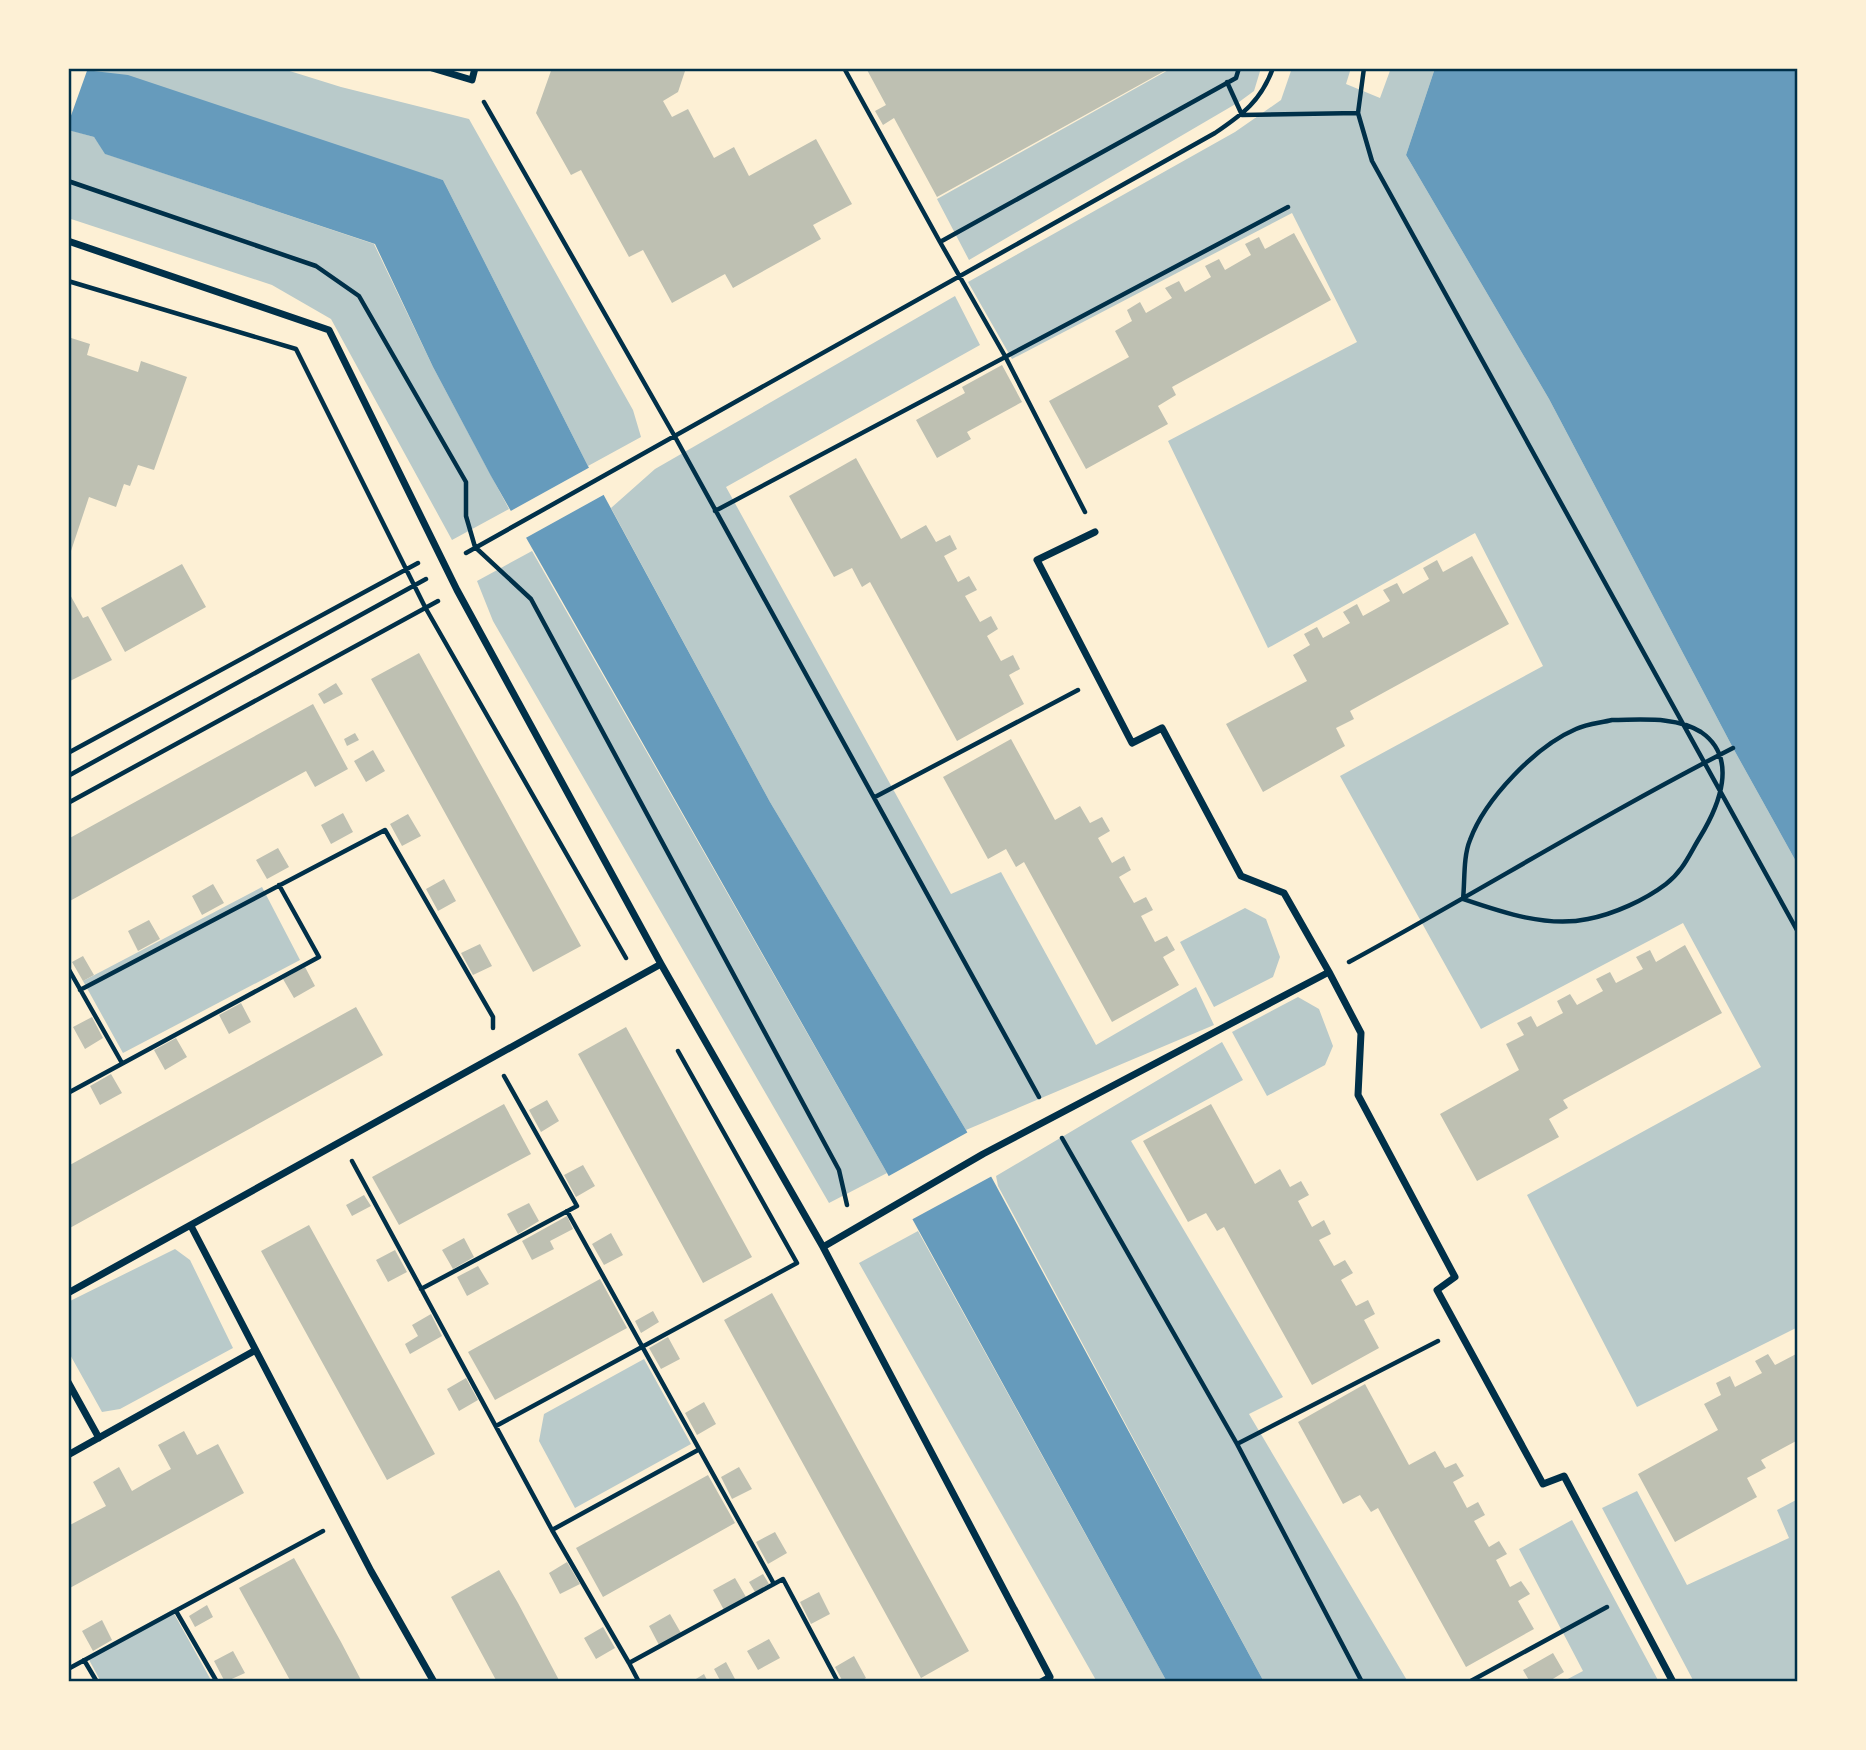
<svg xmlns="http://www.w3.org/2000/svg" width="1866" height="1750" font-family="'DejaVu Sans',sans-serif">
<style>
.green{fill:#b9caca}
.water{fill:#669bbc}
.pier{fill:#fdf0d5}
.building{fill:#bec0b2}
.lines{fill:none;stroke-linecap:round;stroke-linejoin:round}
.path{stroke:#003049;stroke-width:4.5}
.minor{stroke:#003049;stroke-width:7}
.neatline{fill:none;stroke:#003049;stroke-width:2.5}
</style>
<rect width="100%" height="100%" fill="#fdf0d5"/>
<path class="green" d="M 91,68 L 280,68 L 341,87 L 469,119 L 633,410 L 641,437 L 588,466 L 443,180 L 89,72 Z
M 1172,68 L 1261,68 L 1254,91 L 1239,102 L 969,260 L 937,199 Z
M 1292,68 L 1351,68 L 1346,84 L 1380,98 L 1391,68 L 1435,68 L 1406,155 L 1549,399 L 1733,748 L 1798,865 L 1798,1327 L 1637,1407 L 1527,1195 L 1761,1067 L 1683,923 L 1481,1029 L 1340,776 L 1543,666 L 1475,533 L 1268,648 L 1168,441 L 1357,342 L 1292,213 L 1012,359 L 968,282 L 1235,132 L 1281,100 Z
M 70,130 L 94,137 L 106,154 L 374,244 L 433,367 L 509,509 L 452,540 L 331,319 L 272,285 L 68,218 Z
M 955,296 L 980,345 L 726,487 L 951,894 L 1001,872 L 1096,1045 L 1196,987 L 1214,1025 L 966,1130 L 770,802 L 611,508 L 655,469 Z
M 532,551 L 887,1173 L 829,1203 L 493,621 L 477,581 Z
M 262,887 L 300,960 L 123,1053 L 83,981 Z
M 1245,908 L 1266,919 L 1280,957 L 1273,977 L 1214,1007 L 1180,942 Z
M 1298,997 L 1319,1009 L 1333,1046 L 1325,1065 L 1267,1096 L 1232,1032 Z
M 1222,1042 L 1243,1080 L 1131,1141 L 1283,1397 L 1249,1414 L 1408,1682 L 1264,1682 L 998,1186 L 996,1176 Z
M 918,1231 L 1167,1682 L 1097,1682 L 859,1263 Z
M 175,1249 L 190,1260 L 233,1348 L 120,1409 L 102,1412 L 68,1351 L 68,1302 Z
M 644,1359 L 691,1444 L 575,1508 L 539,1441 L 544,1414 Z
M 1637,1491 L 1687,1585 L 1789,1538 L 1777,1510 L 1798,1499 L 1798,1682 L 1694,1682 L 1602,1508 Z
M 1572,1520 L 1659,1682 L 1562,1682 L 1583,1671 L 1519,1549 Z
M 172,1610 L 212,1682 L 101,1682 L 88,1658 Z"/>
<path class="water" d="M 68,68 L 128,75 L 443,180 L 588,466 L 770,802 L 966,1130 L 1264,1682 L 1167,1682 L 887,1173 L 491,476 L 433,367 L 375,244 L 105,154 L 94,137 L 68,130 Z
M 1435,68 L 1798,68 L 1798,865 L 1733,748 L 1549,399 L 1406,155 Z"/>
<path class="pier" d="M 68,68 L 88,68 L 68,124 Z
M 592,466 L 607,493 L 522,540 L 507,513 Z
M 970,1131 L 994,1175 L 911,1220 L 887,1177 Z"/>
<path class="building" d="M 552,68 L 686,68 L 678,92 L 663,101 L 672,117 L 688,109 L 714,158 L 734,147 L 749,176 L 816,139 L 852,204 L 813,225 L 821,239 L 733,288 L 725,274 L 672,303 L 643,250 L 629,257 L 581,170 L 571,175 L 536,113 Z
M 866,68 L 1170,68 L 937,197 L 894,118 L 883,125 L 875,111 L 886,105 Z
M 1294,233 L 1331,300 L 1172,387 L 1176,395 L 1158,406 L 1168,424 L 1086,469 L 1049,401 L 1129,357 L 1115,331 L 1132,321 L 1127,310 L 1140,302 L 1146,313 L 1172,298 L 1165,288 L 1179,281 L 1185,292 L 1211,277 L 1205,266 L 1219,259 L 1225,270 L 1251,255 L 1245,244 L 1259,237 L 1265,249 Z
M 68,337 L 90,344 L 87,355 L 138,372 L 141,361 L 187,377 L 154,470 L 138,465 L 130,486 L 124,484 L 116,507 L 89,497 L 69,557 Z
M 1002,365 L 1022,402 L 967,432 L 971,439 L 937,458 L 916,420 L 965,393 L 962,387 Z
M 856,458 L 901,539 L 926,525 L 936,542 L 950,535 L 957,549 L 944,556 L 958,582 L 969,576 L 977,590 L 965,596 L 980,622 L 991,616 L 998,629 L 987,636 L 1001,661 L 1013,655 L 1020,669 L 1009,675 L 1024,704 L 957,741 L 870,582 L 862,587 L 852,568 L 834,577 L 789,496 Z
M 1472,556 L 1509,624 L 1350,711 L 1354,719 L 1336,728 L 1345,746 L 1263,792 L 1226,724 L 1307,681 L 1293,655 L 1310,645 L 1304,634 L 1317,627 L 1323,638 L 1350,623 L 1343,612 L 1357,604 L 1363,616 L 1390,601 L 1383,590 L 1397,583 L 1403,594 L 1429,579 L 1423,568 L 1437,560 L 1443,572 Z
M 182,564 L 206,607 L 125,652 L 101,608 Z
M 68,591 L 83,618 L 88,616 L 112,660 L 68,682 Z
M 419,653 L 581,946 L 533,972 L 371,679 Z
M 336,683 L 343,694 L 324,704 L 318,694 Z
M 313,704 L 348,769 L 315,787 L 306,771 L 68,902 L 68,839 Z
M 355,733 L 359,740 L 347,746 L 344,739 Z
M 1011,739 L 1055,820 L 1080,806 L 1090,823 L 1102,817 L 1110,831 L 1098,838 L 1112,863 L 1124,856 L 1131,870 L 1119,877 L 1134,903 L 1146,897 L 1153,910 L 1141,916 L 1155,942 L 1167,936 L 1175,950 L 1163,957 L 1179,985 L 1112,1022 L 1024,862 L 1016,867 L 1006,849 L 988,859 L 943,777 Z
M 373,750 L 385,771 L 366,782 L 354,761 Z
M 343,813 L 353,832 L 331,844 L 321,825 Z
M 408,814 L 421,836 L 402,846 L 390,824 Z
M 278,848 L 289,867 L 267,879 L 256,860 Z
M 444,879 L 456,901 L 438,911 L 426,889 Z
M 213,884 L 224,903 L 202,915 L 192,896 Z
M 149,920 L 160,939 L 138,951 L 128,931 Z
M 480,944 L 492,966 L 473,975 L 461,953 Z
M 1685,945 L 1722,1013 L 1563,1100 L 1568,1108 L 1549,1119 L 1559,1137 L 1477,1181 L 1440,1114 L 1519,1070 L 1506,1044 L 1524,1035 L 1517,1023 L 1531,1016 L 1537,1027 L 1563,1013 L 1557,1001 L 1570,994 L 1577,1005 L 1603,991 L 1596,979 L 1610,972 L 1616,983 L 1643,969 L 1636,957 L 1650,950 L 1656,962 Z
M 83,956 L 94,975 L 83,981 L 72,962 Z
M 305,967 L 315,986 L 294,998 L 283,979 Z
M 241,1003 L 251,1022 L 229,1034 L 219,1015 Z
M 356,1007 L 383,1055 L 68,1229 L 68,1166 Z
M 92,1017 L 103,1038 L 85,1049 L 73,1027 Z
M 626,1027 L 752,1257 L 703,1283 L 578,1054 Z
M 176,1038 L 187,1057 L 165,1070 L 154,1050 Z
M 111,1074 L 122,1093 L 100,1105 L 90,1086 Z
M 547,1100 L 559,1121 L 541,1132 L 529,1110 Z
M 504,1104 L 531,1154 L 399,1225 L 372,1177 Z
M 1211,1104 L 1255,1184 L 1280,1169 L 1290,1187 L 1301,1181 L 1309,1195 L 1298,1201 L 1312,1227 L 1324,1220 L 1331,1234 L 1319,1240 L 1334,1266 L 1345,1260 L 1353,1273 L 1341,1280 L 1356,1306 L 1368,1300 L 1375,1314 L 1364,1320 L 1379,1348 L 1312,1385 L 1224,1227 L 1217,1231 L 1206,1213 L 1188,1222 L 1143,1141 Z
M 583,1165 L 595,1186 L 576,1197 L 564,1175 Z
M 364,1195 L 371,1206 L 352,1216 L 346,1205 Z
M 529,1203 L 539,1221 L 518,1234 L 507,1214 Z
M 567,1216 L 573,1229 L 550,1241 L 554,1249 L 532,1260 L 522,1241 Z
M 309,1225 L 435,1454 L 387,1480 L 261,1251 Z
M 611,1233 L 623,1255 L 604,1265 L 592,1244 Z
M 464,1238 L 474,1257 L 453,1269 L 442,1250 Z
M 395,1250 L 407,1272 L 388,1282 L 376,1260 Z
M 478,1266 L 489,1284 L 467,1296 L 457,1277 Z
M 600,1279 L 627,1328 L 495,1400 L 468,1352 Z
M 772,1293 L 969,1651 L 921,1678 L 724,1320 Z
M 653,1311 L 659,1322 L 641,1333 L 635,1321 Z
M 431,1314 L 442,1336 L 410,1354 L 405,1344 L 418,1336 L 412,1325 Z
M 668,1337 L 680,1359 L 661,1369 L 649,1348 Z
M 1798,1353 L 1798,1440 L 1761,1460 L 1766,1468 L 1747,1478 L 1757,1497 L 1675,1542 L 1638,1474 L 1718,1430 L 1704,1404 L 1721,1395 L 1716,1383 L 1730,1376 L 1735,1387 L 1762,1373 L 1755,1361 L 1768,1354 L 1775,1365 Z
M 466,1378 L 478,1400 L 459,1411 L 447,1389 Z
M 1365,1384 L 1409,1465 L 1435,1451 L 1445,1468 L 1456,1463 L 1464,1476 L 1453,1482 L 1467,1508 L 1478,1502 L 1485,1515 L 1474,1521 L 1489,1547 L 1499,1541 L 1507,1554 L 1496,1560 L 1510,1587 L 1521,1581 L 1530,1594 L 1518,1601 L 1534,1629 L 1466,1667 L 1378,1508 L 1371,1512 L 1360,1495 L 1343,1504 L 1298,1422 Z
M 704,1402 L 716,1424 L 697,1435 L 685,1413 Z
M 184,1431 L 197,1455 L 218,1444 L 244,1493 L 68,1589 L 68,1526 L 106,1506 L 93,1482 L 119,1467 L 132,1491 L 151,1480 L 171,1469 L 158,1445 Z
M 739,1467 L 752,1489 L 732,1499 L 721,1477 Z
M 708,1475 L 735,1523 L 603,1597 L 576,1548 Z
M 775,1532 L 787,1553 L 768,1564 L 756,1542 Z
M 294,1558 L 341,1642 L 362,1682 L 291,1682 L 239,1588 Z
M 567,1562 L 580,1584 L 560,1594 L 549,1573 Z
M 499,1570 L 518,1603 L 560,1682 L 497,1682 L 451,1597 Z
M 763,1574 L 769,1584 L 755,1592 L 749,1582 Z
M 735,1578 L 746,1597 L 724,1610 L 713,1590 Z
M 819,1592 L 830,1614 L 811,1624 L 800,1602 Z
M 207,1605 L 213,1617 L 195,1627 L 189,1616 Z
M 670,1614 L 681,1633 L 659,1645 L 649,1626 Z
M 102,1620 L 112,1640 L 93,1651 L 82,1631 Z
M 603,1627 L 615,1648 L 596,1659 L 584,1638 Z
M 769,1639 L 780,1658 L 758,1670 L 747,1651 Z
M 233,1651 L 245,1673 L 225,1682 L 214,1661 Z
M 1553,1653 L 1564,1672 L 1548,1682 L 1530,1682 L 1523,1670 Z
M 854,1656 L 866,1678 L 859,1682 L 843,1682 L 835,1667 Z
M 726,1662 L 735,1679 L 721,1682 L 714,1669 Z
M 704,1674 L 708,1682 L 691,1682 Z"/>
<g class="lines">
<path class="path" d="M 844,68 L 940,242 L 1236,78 L 1239,68
M 1364,68 L 1358,113 L 1372,161 L 1798,932
M 1227,82 L 1242,115 L 1358,113
M 484,102 L 674,435 L 1039,1097
M 68,181 L 316,266 L 359,296 L 466,482 L 466,516 L 475,547 L 531,599 L 839,1170 L 847,1205
M 940,242 L 1005,356 L 1085,512
M 68,281 L 296,349 L 425,607 L 626,958
M 715,511 L 1288,207
M 466,553 L 1215,133 C 1243,114 1261,101 1273,68
M 1612,720 C 1641,720 1676,716 1701,732 C 1739,758 1719,806 1700,837 C 1689,855 1683,871 1666,884 C 1645,900 1614,914 1588,919 C 1547,928 1501,912 1463,899 C 1465,881 1463,857 1470,840 C 1485,799 1536,746 1576,729 C 1587,724 1600,723 1612,720 Z
M 68,753 L 418,563
M 68,776 L 426,579
M 875,797 L 1078,690
M 68,803 L 438,601
M 1349,962 C 1478,892 1602,815 1733,748
M 68,968 L 122,1063
M 80,990 L 385,830 L 493,1017 L 493,1028
M 678,1051 L 797,1263
M 68,1093 L 319,957 L 279,885
M 1062,1138 L 1237,1444 L 1362,1682
M 352,1161 L 552,1530 L 629,1663
M 567,1211 L 774,1584
M 421,1289 L 577,1206 L 504,1076
M 496,1426 L 797,1263
M 1237,1444 L 1438,1341
M 552,1530 L 698,1450
M 176,1611 L 217,1682
M 84,1660 L 97,1682
M 68,1669 L 323,1531
M 639,1682 L 629,1663 L 783,1579 L 838,1682
M 1469,1682 L 1607,1607"/>
<path class="minor" d="M 432,68 L 472,80 L 475,68
M 68,241 L 329,330 L 457,590 L 661,964 L 823,1247 L 1050,1677 L 1041,1682
M 1095,532 L 1037,560 L 1132,743 L 1162,728 L 1241,876 L 1284,893 L 1329,972 L 1361,1033 L 1358,1095 L 1455,1277 L 1437,1290 L 1543,1484 L 1564,1476 L 1673,1682
M 191,1226 L 371,1571 L 434,1682
M 823,1247 L 983,1154 L 1329,972
M 68,1293 L 661,964
M 68,1382 L 99,1438
M 68,1455 L 254,1351"/>
</g>
<rect width="1866" height="1750" fill="none" stroke="#fdf0d5" stroke-width="140"/>
<rect x="70" y="70" width="1726" height="1610" class="neatline"/>
</svg>
